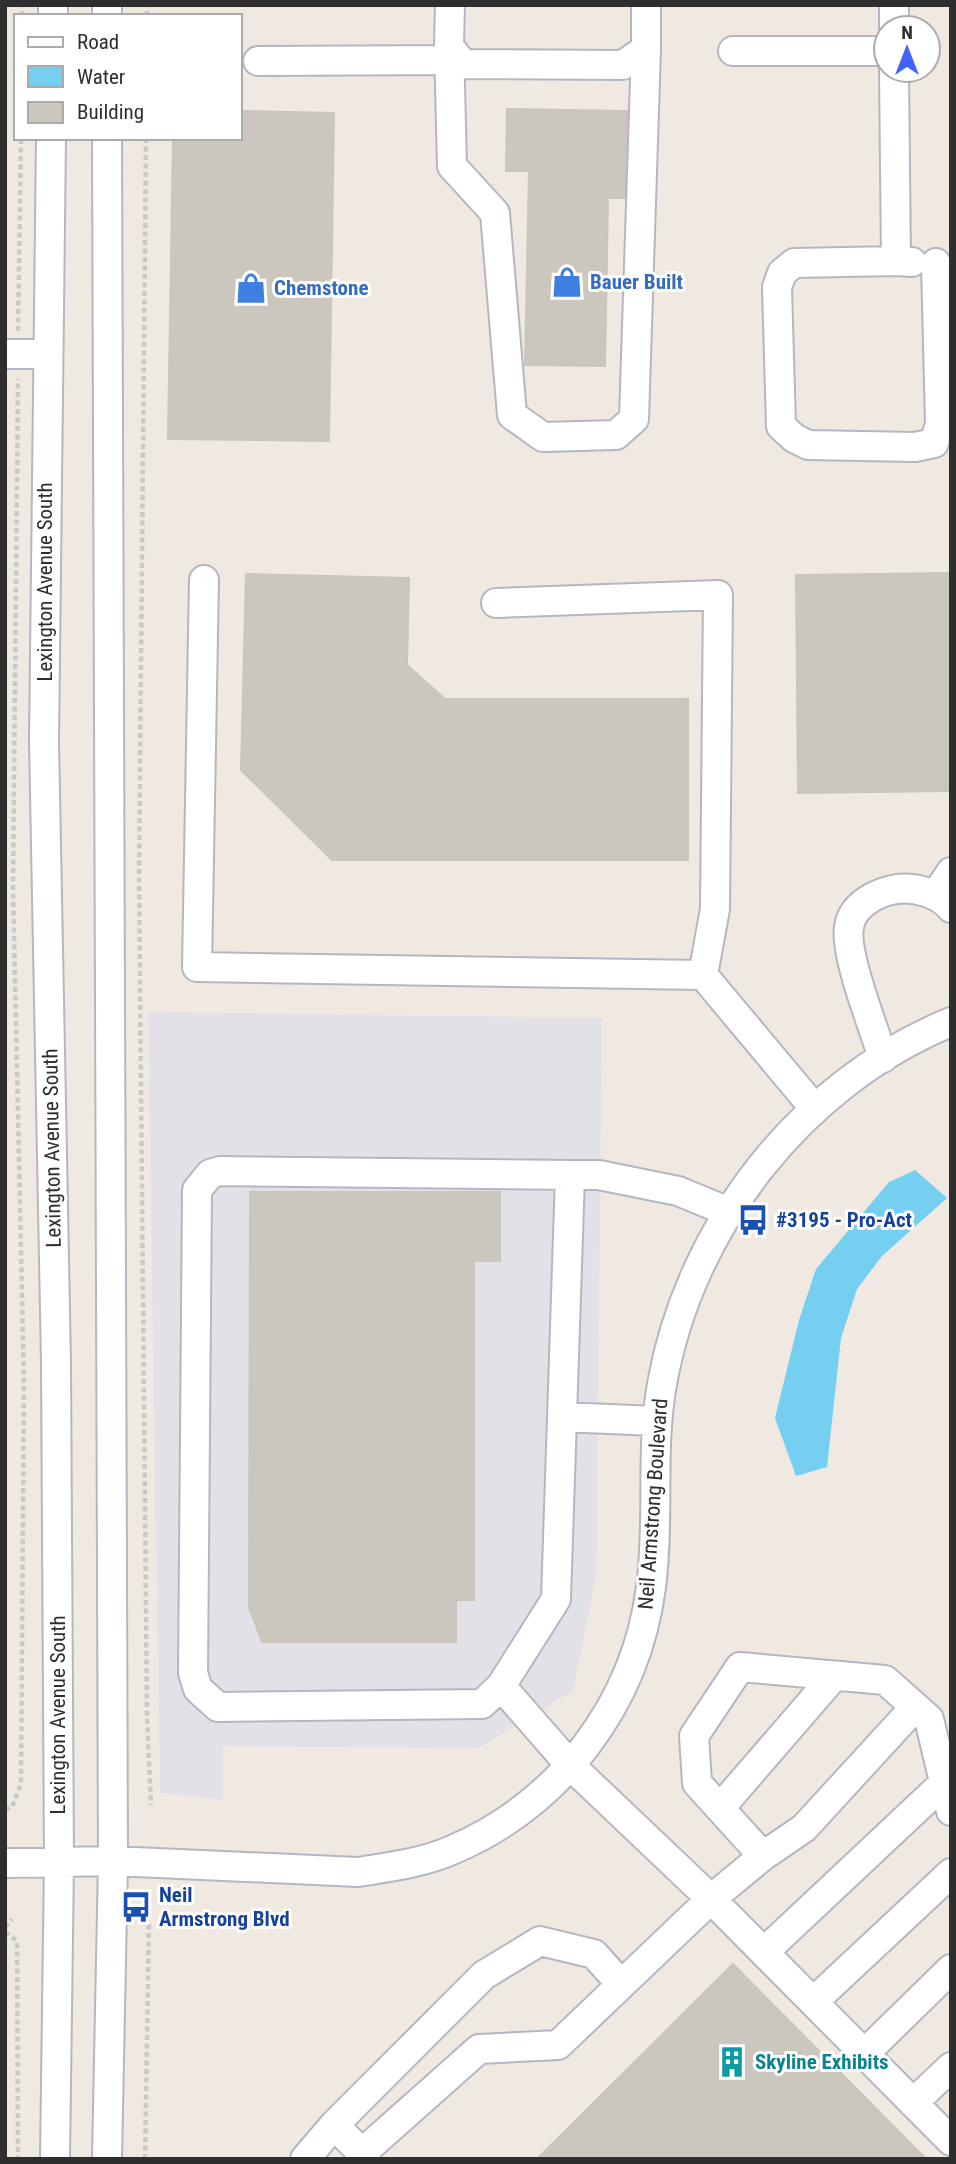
<svg xmlns="http://www.w3.org/2000/svg" width="956" height="2164" font-family="'Roboto Condensed',sans-serif">
<style>
.industrial{fill:#e3e1e8}
.water{fill:#75cff0}
.building{fill:#cbc7bf;stroke:#cbc5ba;stroke-width:2}
.lines{fill:none;stroke-linecap:round;stroke-linejoin:round}
.minor-casing{stroke:#b4b7c1;stroke-width:32}
.path{stroke:#c9c9c9;stroke-width:4.5;stroke-dasharray:5 3.5;stroke-linecap:butt}
.minor{stroke:#fff;stroke-width:28}
.labels{text-anchor:middle;dominant-baseline:central;stroke-width:6;stroke-linejoin:round;paint-order:stroke}
.shop-label{font-size:21px;font-weight:bold;fill:#366cbe;stroke:#fff;text-anchor:start}
.street-label{font-size:21px;fill:#2e2e2e;stroke:#fff}
.transit-label{font-size:21px;font-weight:bold;fill:#164399;stroke:#fff;text-anchor:start}
.culture-label{font-size:21px;font-weight:bold;fill:#0d838f;stroke:#fff;text-anchor:start}
</style>
<rect width="100%" height="100%" fill="#efe9e1"/>
<path class="industrial" d="M 148,1012 L 602,1018 L 596,1576 L 573,1691 L 479,1748 L 223,1746 L 223,1800 L 160,1793 Z"/>
<path class="water" d="M 915,1170 L 947,1198 L 882,1256 L 857,1289 L 841,1338 L 827,1467 L 796,1476 L 775,1418 L 799,1320 L 816,1269 L 889,1182 Z"/>
<path class="building" d="M 507,109 L 627,111 L 625,198 L 608,198 L 605,366 L 525,365 L 529,171 L 506,171 Z
M 240,111 L 334,113 L 329,441 L 168,439 L 173,138 L 240,138 Z
M 951,573 L 951,791 L 798,793 L 796,575 Z
M 246,574 L 409,578 L 407,665 L 445,699 L 688,699 L 688,860 L 332,860 L 241,770 Z
M 250,1192 L 500,1192 L 500,1261 L 474,1261 L 474,1600 L 456,1600 L 456,1642 L 262,1642 L 249,1607 Z
M 733,1964 L 926,2159 L 537,2159 Z"/>
<g class="lines">
<defs>
<path id="minor" d="M 107,5 L 107,16
M 450,5 L 449,46 L 463,64 L 623,65 L 646,49 L 646,5
M 894,5 L 894,28
M 53,16 L 53,5
M 449,46 L 452,166 L 495,213 L 512,415 L 543,437 L 616,435 L 634,419 L 646,49
M 733,51 L 886,51
M 258,61 L 448,60
M 894,70 L 896,261 L 912,262
M 51,138 L 44,741 L 56,1363 L 59,1862 L 55,2159
M 896,261 L 794,263 L 782,273 L 777,287 L 781,426 L 794,438 L 808,445 L 915,447 L 934,443 L 940,424 L 936,263
M 5,354 L 47,354
M 204,580 L 197,967 L 703,975 L 815,1109
M 496,603 L 718,595 L 715,909 L 703,975
M 935,896 L 951,872
M 883,1058 C 874,1028 844,954 849,927 C 852,905 877,892 897,889 C 915,887 939,893 951,908
M 570,1175 L 556,1599 L 501,1686 L 482,1704 L 218,1707 L 198,1689 L 193,1673 L 197,1190 L 210,1174 L 220,1171 L 570,1175 L 599,1175 L 678,1191 L 729,1212
M 562,1417 L 656,1421
M 501,1686 L 570,1765 L 711,1899 L 763,1856 L 697,1783 L 694,1736 L 740,1667 L 885,1680 L 929,1719 L 951,1811
M 720,1808 L 834,1676
M 763,1856 L 804,1828 L 915,1707
M 5,1863 L 113,1861 L 358,1872 C 389,1867 423,1863 452,1850 C 560,1804 636,1704 651,1587 C 660,1519 650,1451 662,1384 C 690,1226 802,1083 951,1022
M 764,1952 L 944,1783
M 621,1984 L 594,1954 L 540,1941 L 484,1975 L 334,2125 L 362,2153 L 479,2049 L 558,2045 L 711,1899 L 951,2141
M 813,2002 L 951,1873
M 864,2054 L 951,1969
M 913,2103 L 951,2067
M 107,2159 L 113,1861 L 107,138
M 305,2159 L 334,2125"/>
</defs>
<use href="#minor" class="minor-casing"/>
<path class="path" d="M 22,16 L 22,5
M 147,16 L 147,5
M 146,138 L 139,875 L 147,1717 L 151,1805
M 18,331 L 21,138
M 5,1810 L 12,1807 L 21,1784 L 24,1385 L 13,887 L 18,379
M 5,1927 L 12,1919
M 5,1932 L 17,1941 L 18,2159
M 145,2159 L 149,1923"/>
<use href="#minor" class="minor"/>
</g>
<defs>
<symbol id="shop-bare" viewBox="-9 -9 18 18"><path d="M-5-2.5h2.3a2.7 3.5 0 0 1 5.4 0H5L5.5 6h-11ZM-1.5-2.5h3a1.5 2.3 0 0 0-3 0Z" fill="#3f7fe0" stroke="#fff" stroke-width="2.5" paint-order="stroke"/></symbol>
<symbol id="bus-bare" viewBox="-9 -9 18 18"><path d="M-5-6H5V4H4V6H2V4H-2V6H-4V4H-5ZM-3.5-4V0h7V-4ZM-3.5 1.2v1.5H-2V1.2ZM2 1.2v1.5H3.5V1.2Z" fill="#1a4fb4" stroke="#fff" stroke-width="2.5" paint-order="stroke"/></symbol>
<symbol id="building-bare" viewBox="-9 -9 18 18"><path d="M-4-6H4V6H1V3H-1V6H-4ZM-2.5-4.3h1.7v1.8h-1.7ZM.8-4.3h1.7v1.8H.8ZM-2.5-1h1.7V.8h-1.7ZM.8-1h1.7V.8H.8Z" fill="#0f9aa8" stroke="#fff" stroke-width="2.5" paint-order="stroke"/></symbol>
</defs>
<g fill-rule="evenodd">
<use href="#shop-bare" x="545" y="260" width="44" height="44"/>
<use href="#shop-bare" x="229" y="266" width="44" height="44"/>
<use href="#bus-bare" x="731" y="1198" width="44" height="44"/>
<use href="#bus-bare" x="114" y="1885" width="44" height="44"/>
<use href="#building-bare" x="710" y="2040" width="44" height="44"/>
</g>
<g class="labels">
<g class="shop-label">
<text x="590" y="282">Bauer Built</text>
<text x="274" y="288">Chemstone</text>
</g>
<g class="street-label">
<text transform="translate(45 582) rotate(-90)">Lexington Avenue South</text>
<text transform="translate(52 1148) rotate(-91)">Lexington Avenue South</text>
<text transform="translate(653 1504) rotate(-86)">Neil Armstrong Boulevard</text>
<text transform="translate(58 1715) rotate(-90)">Lexington Avenue South</text>
</g>
<g class="transit-label">
<text x="776" y="1220">#3195 - Pro-Act</text>
<text x="159" y="1895">Neil<tspan x="159" dy="24">Armstrong Blvd</tspan></text>
</g>
<g class="culture-label">
<text x="755" y="2062">Skyline Exhibits</text>
</g>
</g>
<rect width="956" height="2164" fill="none" stroke="#2e2e2e" stroke-width="14"/>
<rect x="14" y="14" width="228" height="126" fill="#ffffff" stroke="#ababab" stroke-width="2"/>
<rect x="28" y="37" width="35" height="10" fill="#ffffff" stroke="#ababab" stroke-width="2"/>
<text x="77" y="49" font-size="21" fill="#2e2e2e">Road</text>
<rect x="28" y="66" width="35" height="21" fill="#75cff0" stroke="#ababab" stroke-width="2"/>
<text x="77" y="84" font-size="21" fill="#2e2e2e">Water</text>
<rect x="28" y="102" width="35" height="21" fill="#cbc7bf" stroke="#ababab" stroke-width="2"/>
<text x="77" y="119" font-size="21" fill="#2e2e2e">Building</text>
<g transform="translate(907 49)"><circle r="33" fill="#ffffff" stroke="#ababab" stroke-width="2"/>
<path d="M0-5L12 26L0 18L-12 26Z" fill="#4264fb"/>
<text y="-10" font-size="19" font-weight="bold" text-anchor="middle" fill="#2e2e2e">N</text>
</g>
</svg>
